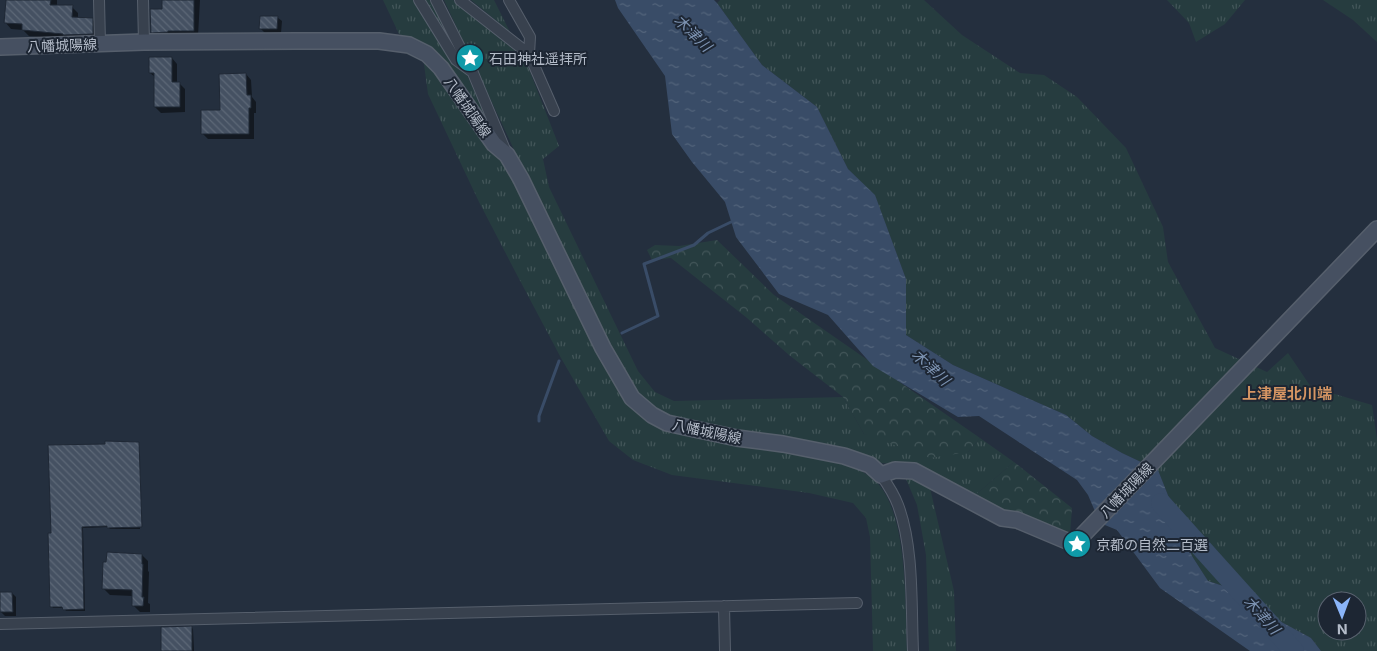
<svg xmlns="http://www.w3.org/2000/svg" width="1377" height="651" font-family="Inter,'Noto Sans JP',sans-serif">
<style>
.grass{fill:url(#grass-tufts);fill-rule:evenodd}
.forest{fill:url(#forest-crowns)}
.water{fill:url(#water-ripples)}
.shadow{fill:#0007}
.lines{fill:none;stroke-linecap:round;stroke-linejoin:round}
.stream{stroke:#394c67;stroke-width:3}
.river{stroke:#394c67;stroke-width:20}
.building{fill:url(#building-back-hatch);stroke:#1f2835}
.minor-casing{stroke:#565f6c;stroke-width:12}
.secondary-casing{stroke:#565f6c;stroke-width:18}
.minor{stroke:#38414e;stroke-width:10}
.secondary{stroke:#465061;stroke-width:15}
.labels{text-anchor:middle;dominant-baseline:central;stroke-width:4;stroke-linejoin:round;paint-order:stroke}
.street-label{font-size:14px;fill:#b4bcc9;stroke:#1d2633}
.poi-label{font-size:14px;fill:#b4bcc9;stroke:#1d2633;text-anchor:start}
.water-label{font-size:15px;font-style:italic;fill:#7c92b1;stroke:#1d2633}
.neighbourhood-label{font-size:15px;font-weight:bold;fill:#d59563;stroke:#1d2633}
</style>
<defs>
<pattern id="grass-tufts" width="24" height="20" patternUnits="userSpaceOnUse" patternTransform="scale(1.25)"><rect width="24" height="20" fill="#263c3f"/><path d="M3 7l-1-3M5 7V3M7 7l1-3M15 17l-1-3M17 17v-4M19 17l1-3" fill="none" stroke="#435659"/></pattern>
<pattern id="forest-crowns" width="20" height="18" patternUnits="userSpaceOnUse" patternTransform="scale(1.25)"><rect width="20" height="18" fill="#263c3f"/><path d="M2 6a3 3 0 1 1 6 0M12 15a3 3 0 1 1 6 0" fill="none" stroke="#435659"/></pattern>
<pattern id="water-ripples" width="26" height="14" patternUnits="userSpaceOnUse" patternTransform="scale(1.25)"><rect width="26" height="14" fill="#394c67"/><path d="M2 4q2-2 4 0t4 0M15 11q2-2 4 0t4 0" fill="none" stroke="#53647b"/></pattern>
<pattern id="building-back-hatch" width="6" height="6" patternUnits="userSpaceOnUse" patternTransform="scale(1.25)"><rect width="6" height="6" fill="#455162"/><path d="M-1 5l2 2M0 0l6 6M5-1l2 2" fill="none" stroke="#5d6877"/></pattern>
</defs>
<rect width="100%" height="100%" fill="#242f3e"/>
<path class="grass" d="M 383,0 L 431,0 L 456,51 L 493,132 L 421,44 L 399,34 Z
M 444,0 L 453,0 L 525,59 L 559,146 L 543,159 L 549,187 L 638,371 L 655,392 L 674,401 L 843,397 L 864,434 L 968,452 L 980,438 L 1014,462 L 973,497 L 910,466 L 882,463 L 846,451 L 678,421 L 665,416 L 656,408 L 640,398 L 609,345 L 525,173 Z
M 471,0 L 494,0 L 510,32 Z
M 720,0 L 924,0 L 962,35 L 1020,73 L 1044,75 L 1077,97 L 1126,148 L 1163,227 L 1168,262 L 1215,348 L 1267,372 L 1288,353 L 1311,387 L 1372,405 L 1377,439 L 1377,651 L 1321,651 L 1311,638 L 1274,618 L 1245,593 L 1208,581 L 1192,556 L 1158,470 L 1122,453 L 1092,436 L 1066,415 L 953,365 L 906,335 L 906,279 L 875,196 L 848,169 L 817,107 L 762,65 L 717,3 ZM 1327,601 L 1357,601 L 1357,631 L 1327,631 Z
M 1167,0 L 1245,0 L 1225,24 L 1196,42 L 1189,23 Z
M 1323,0 L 1377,0 L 1377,42 L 1353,20 Z
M 423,57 L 448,83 L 517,182 L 599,348 L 656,422 L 845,463 C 858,469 871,475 880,486 C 908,522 905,606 907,651 L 873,651 L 870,537 L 866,518 L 853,503 L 809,493 L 672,475 L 633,460 L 609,441 L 561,358 L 517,275 L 479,202 L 428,94 Z
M 912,477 L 930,488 L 954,591 L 956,651 L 929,651 L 926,555 L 917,505 L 906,479 Z"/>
<path class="forest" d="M 717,240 L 774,295 L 980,438 L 968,452 L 930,458 L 864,434 L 843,397 L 789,355 L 747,318 L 671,258 L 652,260 L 647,250 L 655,245 L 679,246 Z
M 1014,462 L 1072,508 L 1070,535 L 1002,515 L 973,497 Z"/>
<path class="water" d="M 615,0 L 714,0 L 717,3 L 762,65 L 817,107 L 848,169 L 875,195 L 906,279 L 906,335 L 953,365 L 1066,415 L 1092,436 L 1122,453 L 1158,470 L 1192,556 L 1208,581 L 1245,593 L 1274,618 L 1311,638 L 1321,651 L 1250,651 L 1160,588 L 1117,530 L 1100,523 L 1088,495 L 1077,480 L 979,416 L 958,417 L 873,366 L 828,315 L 779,294 L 736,237 L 725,202 L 692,162 L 672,134 L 665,76 L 618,8 Z"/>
<path class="shadow" d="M 7,0 L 57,0 L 57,6 L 72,7 L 78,13 L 78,19 L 92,19 L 98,25 L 99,40 L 70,40 L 29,36 L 23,30 L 11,29 L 5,22 Z
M 163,0 L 200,0 L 198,36 L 157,37 L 152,32 L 163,10 Z
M 277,17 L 282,21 L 281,33 L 265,33 L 260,28 Z
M 172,58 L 177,64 L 177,83 L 179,83 L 185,89 L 185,112 L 161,113 L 155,107 L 155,77 L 150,73 Z
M 246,74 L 251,80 L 252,97 L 256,102 L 256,113 L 254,113 L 254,139 L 208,139 L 202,133 L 221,111 Z
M 138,444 L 140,529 L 110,529 L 108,527 L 83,528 L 85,611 L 66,611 L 64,608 L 53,608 L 52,606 L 52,534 Z
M 142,555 L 148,561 L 148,571 L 149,572 L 148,603 L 150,604 L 150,612 L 140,612 L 133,605 L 133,596 L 110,595 L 103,588 Z
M 12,593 L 16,597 L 16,616 L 5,616 L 1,612 Z
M 191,627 L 193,629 L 194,651 L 163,651 Z"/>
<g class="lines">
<path class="stream" d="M 622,333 L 658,316 L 644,264 L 694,245 L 708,233 L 731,222
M 539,421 L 539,416 L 559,361"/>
<path class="river" d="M 1161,503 L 1294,651"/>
</g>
<path class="building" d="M 6,0 L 51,0 L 50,5 L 73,5 L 72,17 L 93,18 L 93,34 L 63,35 L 63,34 L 22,30 L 22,24 L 4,23 Z
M 162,0 L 194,0 L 194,31 L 168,31 L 168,32 L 151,33 L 150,9 L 162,9 Z
M 260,16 L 278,16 L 277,29 L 259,29 Z
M 149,57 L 172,57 L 172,82 L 180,82 L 180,107 L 154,107 L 154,73 L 149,73 Z
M 246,73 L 247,95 L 251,95 L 251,108 L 249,108 L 249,134 L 201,134 L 201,110 L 220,110 L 219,74 Z
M 105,441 L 139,442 L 142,527 L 107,528 L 107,526 L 82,527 L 84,609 L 63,610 L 62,607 L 50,607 L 48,533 L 51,533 L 48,445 L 105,444 Z
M 107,552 L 142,554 L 142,564 L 143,564 L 142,597 L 144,597 L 143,606 L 132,606 L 132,590 L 102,589 L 103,562 L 106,562 Z
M 0,592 L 12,592 L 13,612 L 0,612 Z
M 192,626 L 192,651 L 161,651 L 161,627 Z"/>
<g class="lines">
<defs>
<path id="minor" d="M 99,0 L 100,43
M 143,0 L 144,42
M 419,0 L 456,60 L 471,71
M 436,0 L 473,73 L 506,152
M 460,0 L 529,54
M 509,0 L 530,37 L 529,54 L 554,111
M 881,475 C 888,485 894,494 898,505 C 914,547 911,606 913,651
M 724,606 L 725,651
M 0,624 L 857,603"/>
<path id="secondary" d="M 0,47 L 144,42 L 297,41 L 379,41 L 409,45 L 427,54 L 441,68 L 494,144 L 507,155 L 521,179 L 603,348 L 632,398 L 652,415 L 667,423 L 685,427 L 737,438 L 783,444 L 844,456 L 870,465 L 881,475 L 895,470 L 914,471 L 1002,518 L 1017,520 L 1067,541 L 1077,541 L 1377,229"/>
</defs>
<use href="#minor" class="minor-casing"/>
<use href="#secondary" class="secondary-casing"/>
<use href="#minor" class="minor"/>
<use href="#secondary" class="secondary"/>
</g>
<defs>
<symbol id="sight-disc" viewBox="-11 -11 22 22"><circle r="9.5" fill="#0f9aa8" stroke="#1d2633"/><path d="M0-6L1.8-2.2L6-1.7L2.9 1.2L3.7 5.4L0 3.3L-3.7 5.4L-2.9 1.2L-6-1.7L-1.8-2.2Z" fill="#fff"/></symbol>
</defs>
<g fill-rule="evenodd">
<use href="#sight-disc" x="454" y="42" width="32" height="32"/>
<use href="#sight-disc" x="1061" y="528" width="32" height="32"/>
</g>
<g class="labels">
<g class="street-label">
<text transform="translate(62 45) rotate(-2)">八幡城陽線</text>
<text transform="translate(468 107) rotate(55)">八幡城陽線</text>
<text transform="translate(707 431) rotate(12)">八幡城陽線</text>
<text transform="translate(1126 490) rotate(-46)">八幡城陽線</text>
</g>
<g class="poi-label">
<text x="489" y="58">石田神社遥拝所</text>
<text x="1096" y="544">京都の自然二百選</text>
</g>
<g class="water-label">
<text transform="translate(693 33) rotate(44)">木津川</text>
<text transform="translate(931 367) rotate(43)">木津川</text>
<text transform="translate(1262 615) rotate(48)">木津川</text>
</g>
<g class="neighbourhood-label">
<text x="1287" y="393">上津屋北川端</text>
</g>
</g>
<g transform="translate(1342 616) rotate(179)"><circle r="24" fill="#1d2633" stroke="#59626f"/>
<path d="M0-4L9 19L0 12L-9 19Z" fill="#8ab4f8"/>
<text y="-8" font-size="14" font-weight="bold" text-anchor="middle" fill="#b4bcc9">N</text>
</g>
</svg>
